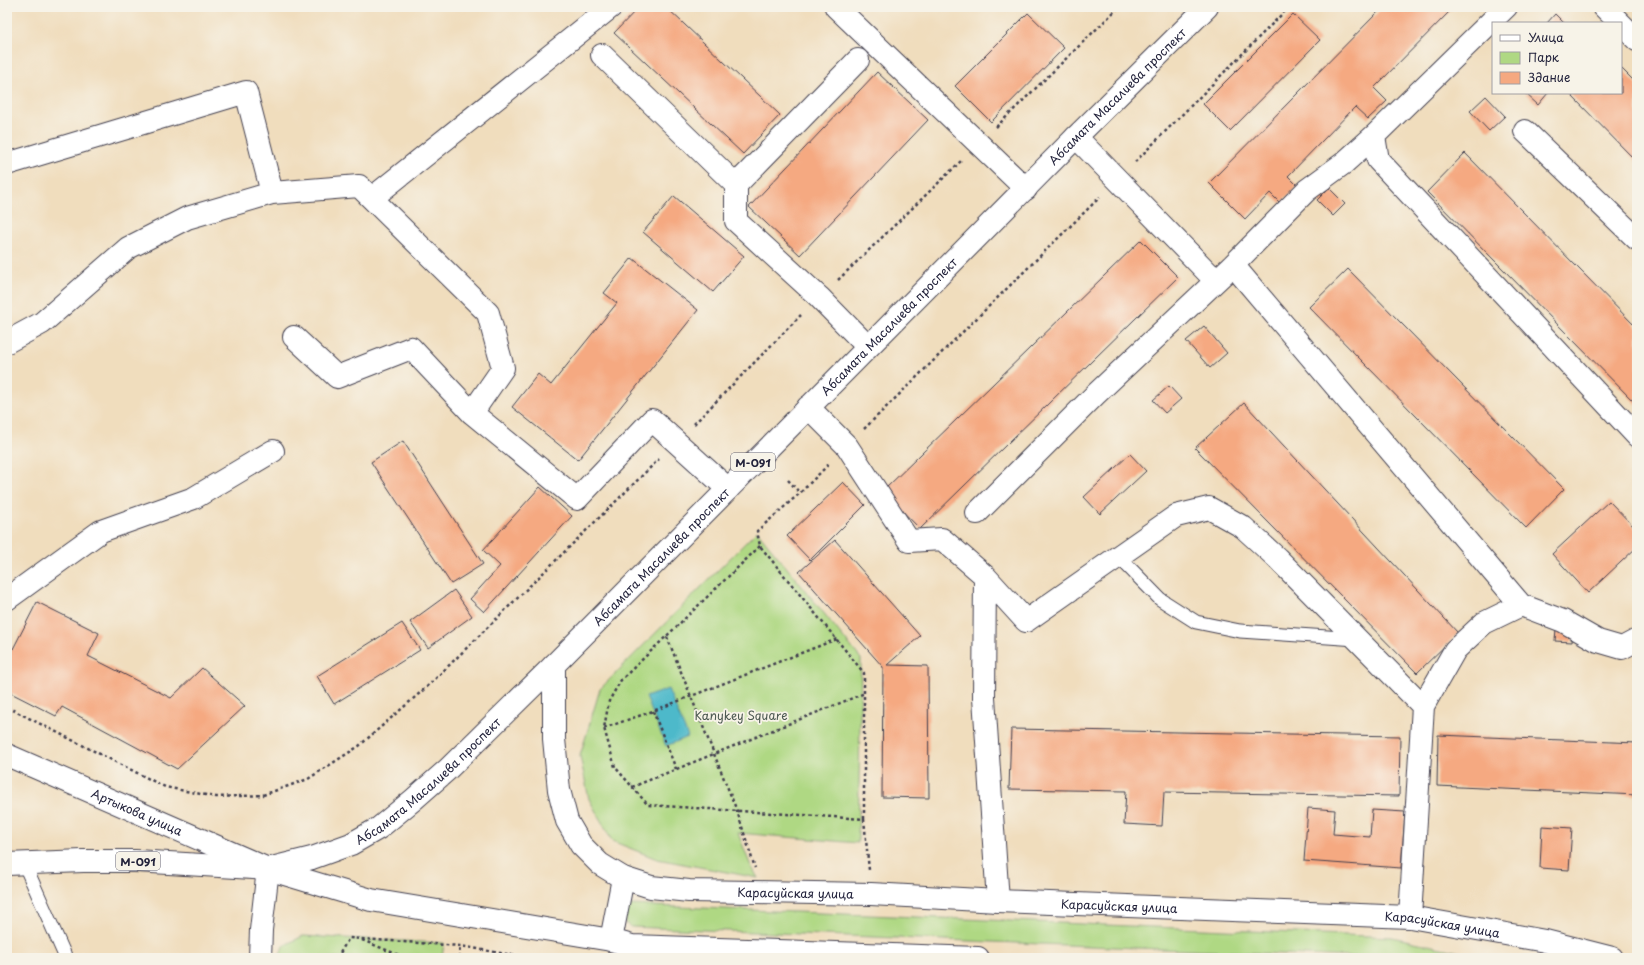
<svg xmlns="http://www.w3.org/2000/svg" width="1644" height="965" font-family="'Playpen Sans',sans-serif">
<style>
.green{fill:#afd883;stroke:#687d5f}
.water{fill:#4eb9ca;stroke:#386e82}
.building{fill:#f5a981}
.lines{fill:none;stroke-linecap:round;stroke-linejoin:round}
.service-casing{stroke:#413e4e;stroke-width:15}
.minor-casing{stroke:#413e4e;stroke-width:24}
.secondary-casing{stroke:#413e4e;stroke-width:24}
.primary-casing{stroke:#413e4e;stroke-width:24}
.path{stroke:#413e4e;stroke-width:2.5;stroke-dasharray:3 3;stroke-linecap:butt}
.service{stroke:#fff;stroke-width:13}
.minor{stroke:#fff;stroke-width:22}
.secondary{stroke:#fff;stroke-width:22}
.primary{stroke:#fff;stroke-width:22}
.labels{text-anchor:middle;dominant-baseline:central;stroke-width:3.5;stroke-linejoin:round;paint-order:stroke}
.shield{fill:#f7f3e8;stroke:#62616f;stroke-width:1}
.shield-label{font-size:11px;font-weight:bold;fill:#22223b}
.street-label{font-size:12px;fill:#22223b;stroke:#f7f3e8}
.park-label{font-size:12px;fill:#4c5951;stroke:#f7f3e8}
</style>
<rect width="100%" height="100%" fill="#f7f3e8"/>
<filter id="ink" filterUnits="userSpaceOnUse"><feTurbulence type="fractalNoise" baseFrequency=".025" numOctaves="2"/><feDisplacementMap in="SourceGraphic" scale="8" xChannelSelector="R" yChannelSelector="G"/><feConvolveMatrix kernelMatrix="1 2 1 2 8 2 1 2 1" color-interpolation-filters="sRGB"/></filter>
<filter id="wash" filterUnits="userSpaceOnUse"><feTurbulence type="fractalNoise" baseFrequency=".012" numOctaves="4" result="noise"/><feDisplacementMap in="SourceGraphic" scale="16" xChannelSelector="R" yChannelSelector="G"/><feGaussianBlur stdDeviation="0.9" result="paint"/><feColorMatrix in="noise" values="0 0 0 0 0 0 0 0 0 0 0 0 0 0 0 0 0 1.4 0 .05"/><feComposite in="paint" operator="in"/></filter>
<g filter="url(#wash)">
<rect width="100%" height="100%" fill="#f0ddbd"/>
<path class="green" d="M 757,531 L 861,659 L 858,843 L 738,833 L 750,864 L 758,878 L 657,859 L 612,841 L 589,799 L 580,756 L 600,689 Z
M 630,905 L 1392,937 L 1486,958 L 1379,958 L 631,927 L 625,923 L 626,909 Z
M 303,936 L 444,943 L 442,958 L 279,958 L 283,946 Z"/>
<path class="water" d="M 668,689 L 688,737 L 666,746 L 646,697 Z"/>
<g id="blocks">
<path class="building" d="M 639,7 L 666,7 L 780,115 L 743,154 L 614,33 Z
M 1383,7 L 1454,7 L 1374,88 L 1387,101 L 1368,119 L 1355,107 L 1288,176 L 1298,186 L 1280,203 L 1270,193 L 1245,219 L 1209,183 Z
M 1028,13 L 1064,48 L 991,122 L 955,86 Z
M 1293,14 L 1320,40 L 1230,131 L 1203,104 Z
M 1555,14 L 1564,23 L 1547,23 Z
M 1621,68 L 1637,84 L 1637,162 L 1569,93 L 1621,93 Z
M 877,72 L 928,120 L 800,255 L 749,207 Z
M 1525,93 L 1548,93 L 1538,105 Z
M 1486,96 L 1505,116 L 1489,131 L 1470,111 Z
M 1465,153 L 1637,328 L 1637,405 L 1427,192 Z
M 1329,188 L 1345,204 L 1333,216 L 1317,200 Z
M 674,196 L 744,256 L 713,292 L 643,232 Z
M 1141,240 L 1178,277 L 920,529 L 883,491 Z
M 632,258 L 698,310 L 578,460 L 512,407 L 538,374 L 551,385 L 617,303 L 604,293 Z
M 1348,269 L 1564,489 L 1526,528 L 1309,307 Z
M 1204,326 L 1227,353 L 1210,368 L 1186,341 Z
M 1169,386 L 1181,399 L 1165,413 L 1153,400 Z
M 1244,403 L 1458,633 L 1417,673 L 1195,448 Z
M 403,441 L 483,564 L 451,584 L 371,462 Z
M 1130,454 L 1146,471 L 1100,514 L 1084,497 Z
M 843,482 L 865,505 L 810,560 L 787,536 Z
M 540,487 L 572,516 L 484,612 L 470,599 L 500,566 L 483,550 Z
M 1609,501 L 1637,530 L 1637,547 L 1588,593 L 1552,554 Z
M 835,540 L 920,636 L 887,665 L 928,666 L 929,798 L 882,797 L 883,667 L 799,572 Z
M 454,590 L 472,616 L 428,648 L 410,622 Z
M 37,602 L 99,633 L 88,656 L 171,698 L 202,668 L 245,706 L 177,769 L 62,707 L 56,716 L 7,691 L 7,646 L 13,649 Z
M 402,623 L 420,650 L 334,704 L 317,676 Z
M 1556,629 L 1573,630 L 1572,642 L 1555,641 Z
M 1011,729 L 1400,736 L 1399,796 L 1164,792 L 1162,826 L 1124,824 L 1126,791 L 1009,789 Z
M 1438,735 L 1637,743 L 1637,795 L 1437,786 Z
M 1308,808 L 1335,810 L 1333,834 L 1370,837 L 1372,810 L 1405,812 L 1401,868 L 1304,861 Z
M 1542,826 L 1572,828 L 1569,870 L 1540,868 Z"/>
</g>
</g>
<g filter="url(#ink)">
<use href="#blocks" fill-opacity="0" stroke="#413e4e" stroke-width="1"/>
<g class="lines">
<defs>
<path id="service" d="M 1118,556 L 1160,599 L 1196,622 L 1240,631 L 1357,639
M 24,863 L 66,958"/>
<path id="minor" d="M 836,7 L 1026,189
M 1506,7 L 1374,136 L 1378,160 L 1637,436
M 1604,7 L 1620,23
M 1621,24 L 1637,40
M 602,55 L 736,185
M 858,60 L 736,185 L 736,221 L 819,297 L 868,347
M 1525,131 L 1637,239
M 1076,137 L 1216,281
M 7,164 L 246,92 L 272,193
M 372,198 L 611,7
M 1233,265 L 1521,605
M 294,337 L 337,377 L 411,348 L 472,413 L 577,499 L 652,420 L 728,489
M 7,342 L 42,323 L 128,248 L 187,218 L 272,193 L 359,186 L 488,313 L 503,368 L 472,413
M 808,407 L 847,446 L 909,541 L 942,539 L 985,576 L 984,698 L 998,901
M 977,513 L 1096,394 L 1233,265 L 1307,190 L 1344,163 L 1374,136
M 985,576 L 1026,621 L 1176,516 L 1209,508 L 1243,527 L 1277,558 L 1423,706
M 7,599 L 101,531 L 194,498 L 273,451
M 1410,917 L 1423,706 L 1455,650 L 1484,623 L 1521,605 L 1563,621 L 1598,641 L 1622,648 L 1637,640
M 260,958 L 261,930 L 268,869"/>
<g id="secondary">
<path id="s1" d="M 554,665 L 554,739 L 559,790 L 567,821 L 581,845 L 600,864 L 623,878 L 651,887 L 689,891 L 871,894 L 998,901 L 1410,917 L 1545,941 L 1612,958"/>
<path id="s2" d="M 7,755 L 268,869 L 371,900 L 611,940 L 632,946 L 978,958"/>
<path d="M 611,940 L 623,878"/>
</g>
<g id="primary">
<path id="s3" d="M 7,864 L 83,861 L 135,861 L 268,869 L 312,858 L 351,844 L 379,828 L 413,800 L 447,770 L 554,665 L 1076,137 L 1207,7"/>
</g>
</defs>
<use href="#service" class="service-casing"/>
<use href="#minor" class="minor-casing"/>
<use href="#secondary" class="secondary-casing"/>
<use href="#primary" class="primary-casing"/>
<path class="path" d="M 996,127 L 1119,7
M 1135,162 L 1289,7
M 838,280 L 961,161
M 694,424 L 801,315
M 864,429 L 1100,197
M 788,480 L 800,493
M 760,546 L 621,680 L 609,701 L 604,728 L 615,767 L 648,805 L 864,819 L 864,673 L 760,546 L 757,531 L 800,493 L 830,463
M 667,637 L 737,811 L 755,868
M 7,707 L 165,787 L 216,797 L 263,795 L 308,779 L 359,746 L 429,685 L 659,459
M 653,711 L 676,769
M 604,728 L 653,711 L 837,639
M 632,787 L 865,693
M 864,819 L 869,870
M 362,940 L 406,958
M 337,958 L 349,938 L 460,946 L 530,958
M 459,958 L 460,946"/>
<use href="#service" class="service"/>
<use href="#minor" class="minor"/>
<use href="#secondary" class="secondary"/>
<use href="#primary" class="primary"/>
</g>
</g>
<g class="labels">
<g class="shield">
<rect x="731" y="453" width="44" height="18" rx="3"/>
<rect x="116" y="852" width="44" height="18" rx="3"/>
</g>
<g class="shield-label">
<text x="753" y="462">М-091</text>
<text x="138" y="861">М-091</text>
</g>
<g class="street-label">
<text stroke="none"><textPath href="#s3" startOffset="1420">Абсамата Масалиева проспект</textPath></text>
<text stroke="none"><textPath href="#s3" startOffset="1096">Абсамата Масалиева проспект</textPath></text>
<text stroke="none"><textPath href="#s3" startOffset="772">Абсамата Масалиева проспект</textPath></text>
<text stroke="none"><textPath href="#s3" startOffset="448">Абсамата Масалиева проспект</textPath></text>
<text stroke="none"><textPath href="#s2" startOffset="142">Артыкова улица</textPath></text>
<text stroke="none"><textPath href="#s1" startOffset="413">Карасуйская улица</textPath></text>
<text stroke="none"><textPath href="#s1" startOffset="737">Карасуйская улица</textPath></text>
<text stroke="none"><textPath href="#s1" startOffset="1061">Карасуйская улица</textPath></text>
</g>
<g class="park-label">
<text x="741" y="715">Kanykey Square</text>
</g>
</g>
<rect width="1644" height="965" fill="none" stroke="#f7f3e8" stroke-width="24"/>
<rect x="1492" y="22" width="130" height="72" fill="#f7f3e8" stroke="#a29fa3"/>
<rect x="1500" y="35" width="20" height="6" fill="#ffffff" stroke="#a29fa3"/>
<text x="1528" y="42" font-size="12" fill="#22223b">Улица</text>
<rect x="1500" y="52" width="20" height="12" fill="#afd883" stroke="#a29fa3"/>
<text x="1528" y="62" font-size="12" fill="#22223b">Парк</text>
<rect x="1500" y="72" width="20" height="12" fill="#f5a981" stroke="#a29fa3"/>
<text x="1528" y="82" font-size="12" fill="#22223b">Здание</text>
</svg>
